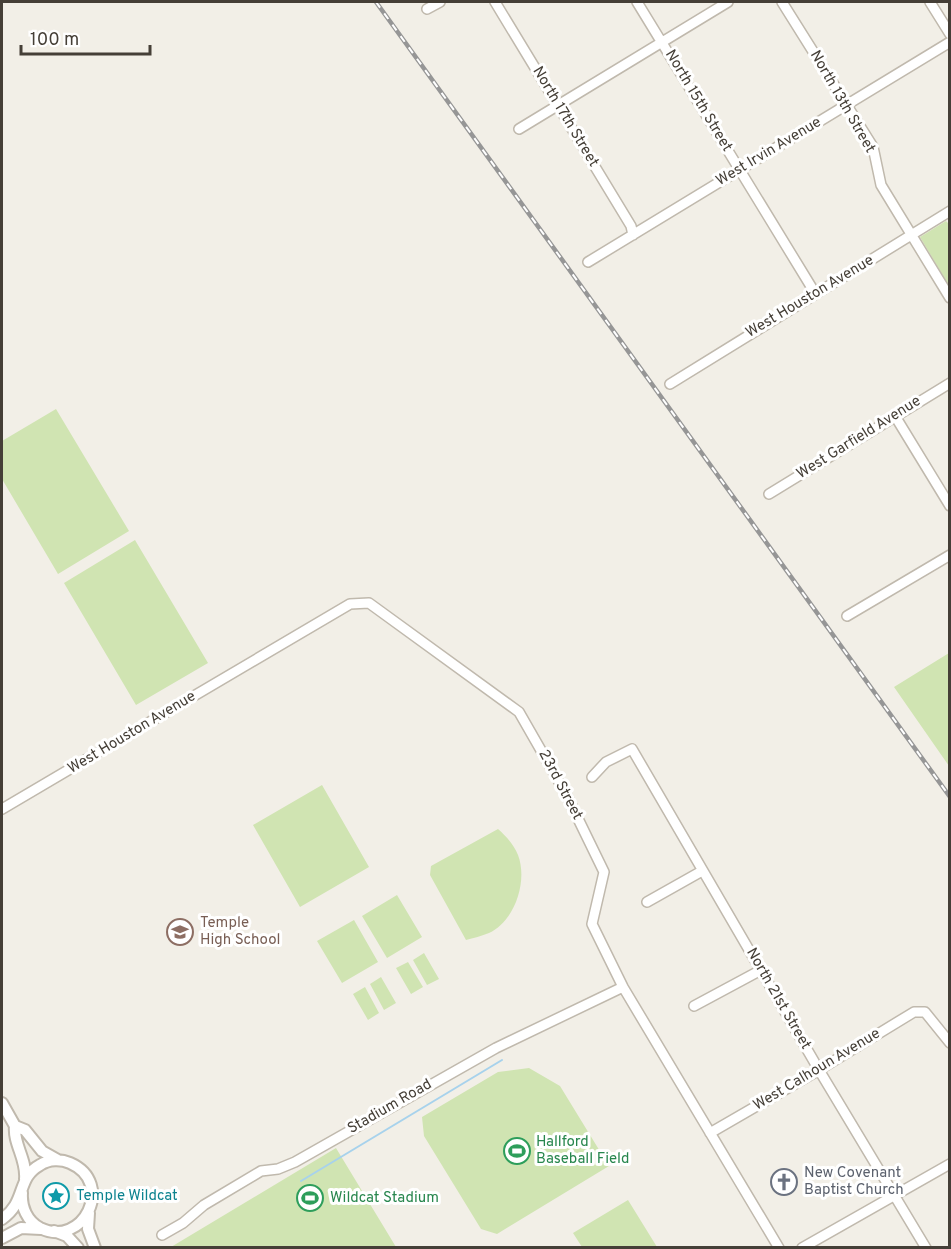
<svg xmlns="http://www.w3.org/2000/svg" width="951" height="1249" font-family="Overpass,sans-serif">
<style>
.green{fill:#d0e4b2}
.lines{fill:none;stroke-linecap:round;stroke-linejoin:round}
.stream{stroke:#a7d2ec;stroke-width:2}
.minor-casing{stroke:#c0b9ad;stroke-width:12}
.tertiary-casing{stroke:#c0b9ad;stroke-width:14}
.minor{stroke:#fff;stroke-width:9}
.tertiary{stroke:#fff;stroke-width:10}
.rail-casing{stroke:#969696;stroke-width:4.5}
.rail{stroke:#fff;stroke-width:2;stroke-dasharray:7;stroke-linecap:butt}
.labels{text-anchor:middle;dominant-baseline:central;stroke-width:6;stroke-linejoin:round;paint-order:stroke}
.street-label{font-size:15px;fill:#453f37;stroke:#fff}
.education-label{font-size:15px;fill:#785e54;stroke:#fff;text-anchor:start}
.leisure-label{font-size:15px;fill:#27864d;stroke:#fff;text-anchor:start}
.worship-label{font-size:15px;fill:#5b616d;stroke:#fff;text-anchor:start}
.culture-label{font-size:15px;fill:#0d838f;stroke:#fff;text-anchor:start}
</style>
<rect width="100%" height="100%" fill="#f2efe7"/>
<path class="green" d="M 946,221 L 949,224 L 949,286 L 920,237 Z
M 56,409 L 129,531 L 58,574 L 2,479 L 2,441 Z
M 135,540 L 208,663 L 136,705 L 64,583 Z
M 949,653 L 949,766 L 894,687 Z
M 322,785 L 369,867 L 300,907 L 253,825 Z
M 498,829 C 506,836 514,845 518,855 C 528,881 515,921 489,933 C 482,936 473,938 466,940 L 430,875 L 431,866 Z
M 397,895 L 422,937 L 387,958 L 362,916 Z
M 354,920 L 378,962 L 342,983 L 317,941 Z
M 424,953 L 439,979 L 427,985 L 413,960 Z
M 408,962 L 423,987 L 411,994 L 396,968 Z
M 381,977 L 396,1003 L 384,1010 L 370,984 Z
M 365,987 L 379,1013 L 368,1020 L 353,994 Z
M 529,1068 L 560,1086 L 609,1166 L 497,1234 L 481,1229 L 424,1136 L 422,1117 L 498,1072 Z
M 336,1148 L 396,1247 L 171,1247 Z
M 628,1200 L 657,1247 L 582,1247 L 573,1233 Z"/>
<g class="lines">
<path class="stream" d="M 301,1181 L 502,1060"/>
<defs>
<path id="minor" d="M 495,2 L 631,226 L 633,235
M 637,2 L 815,293
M 782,2 L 873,147 L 881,185 L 950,298
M 930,2 L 950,34
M 427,9 L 440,2
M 519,129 L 728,2
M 588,262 L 950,42
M 670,384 L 950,211
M 895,416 L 950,506
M 769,494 L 950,383
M 847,616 L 950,555
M 592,777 L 606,762 L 632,749 L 819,1070 L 926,1248
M 2,809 L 350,604 L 369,603 L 519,712 L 566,794 L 604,872 L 592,924 L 623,987 L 779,1248
M 647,902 L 702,871
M 694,1006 L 761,970
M 710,1133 L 819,1070 L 914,1012 L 925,1012 L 950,1043
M 162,1235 L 183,1223 L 204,1205 L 261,1171 L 278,1169 L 295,1162 L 496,1048 L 623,987
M 802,1248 L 950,1164"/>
<path id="tertiary" d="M 2,1103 L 15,1126 L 25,1130 L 42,1151 L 58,1160
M 15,1126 C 13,1144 27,1159 25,1179
M 89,1213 L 88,1229 L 95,1248
M 2,1219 C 27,1202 16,1178 40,1165 C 49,1159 61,1159 70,1163 C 116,1183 83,1249 40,1228 C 27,1221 21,1207 22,1193
M 54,1231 L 67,1236 L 78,1248
M 2,1238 L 21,1228 L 41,1229"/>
</defs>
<use href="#minor" class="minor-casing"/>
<use href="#tertiary" class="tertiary-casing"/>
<use href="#minor" class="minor"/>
<use href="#tertiary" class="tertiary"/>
<defs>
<path id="rail" d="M 376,2 L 950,797"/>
</defs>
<use href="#rail" class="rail-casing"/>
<use href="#rail" class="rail"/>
</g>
<defs>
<symbol id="school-ring" viewBox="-11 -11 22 22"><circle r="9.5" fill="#fff" stroke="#8d6e63" stroke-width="1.5"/><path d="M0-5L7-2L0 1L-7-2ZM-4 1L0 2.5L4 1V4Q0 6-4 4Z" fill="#8d6e63"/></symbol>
<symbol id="stadium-ring" viewBox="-11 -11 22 22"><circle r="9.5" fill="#fff" stroke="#2e9e5b" stroke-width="1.5"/><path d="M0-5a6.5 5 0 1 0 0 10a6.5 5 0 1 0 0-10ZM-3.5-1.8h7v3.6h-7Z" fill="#2e9e5b"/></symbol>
<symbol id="church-ring" viewBox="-11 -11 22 22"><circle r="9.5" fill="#fff" stroke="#6b7280" stroke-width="1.5"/><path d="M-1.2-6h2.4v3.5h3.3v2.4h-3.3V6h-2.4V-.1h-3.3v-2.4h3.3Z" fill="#6b7280"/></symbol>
<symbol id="sight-ring" viewBox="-11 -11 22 22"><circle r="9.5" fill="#fff" stroke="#0f9aa8" stroke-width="1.5"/><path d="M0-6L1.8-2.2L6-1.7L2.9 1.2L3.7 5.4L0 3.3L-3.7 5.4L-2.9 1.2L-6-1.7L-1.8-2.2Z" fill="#0f9aa8"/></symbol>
</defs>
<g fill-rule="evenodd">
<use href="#school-ring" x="165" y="917" width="30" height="30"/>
<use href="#stadium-ring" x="502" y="1136" width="30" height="30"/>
<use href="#church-ring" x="769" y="1167" width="30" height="30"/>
<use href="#sight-ring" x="41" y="1181" width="30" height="30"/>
<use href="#stadium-ring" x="295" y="1183" width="30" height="30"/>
</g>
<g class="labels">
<g class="street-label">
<text transform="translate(698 101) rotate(59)">North 15th Street</text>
<text transform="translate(842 102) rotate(60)">North 13th Street</text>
<text transform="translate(565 117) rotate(59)">North 17th Street</text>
<text transform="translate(769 152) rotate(-31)">West Irvin Avenue</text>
<text transform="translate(810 297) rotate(-31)">West Houston Avenue</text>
<text transform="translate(859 438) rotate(-32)">West Garfield Avenue</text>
<text transform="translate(132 733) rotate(-31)">West Houston Avenue</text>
<text transform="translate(560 785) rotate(62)">23rd Street</text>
<text transform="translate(778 999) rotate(60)">North 21st Street</text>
<text transform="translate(817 1070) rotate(-31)">West Calhoun Avenue</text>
<text transform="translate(390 1107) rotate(-30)">Stadium Road</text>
</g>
<g class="education-label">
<text x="200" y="923">Temple<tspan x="200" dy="17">High School</tspan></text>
</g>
<g class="leisure-label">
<text x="536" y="1142">Hallford<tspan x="536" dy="17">Baseball Field</tspan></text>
<text x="330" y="1198">Wildcat Stadium</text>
</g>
<g class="worship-label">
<text x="804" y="1173">New Covenant<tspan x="804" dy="17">Baptist Church</tspan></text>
</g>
<g class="culture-label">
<text x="76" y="1196">Temple Wildcat</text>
</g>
</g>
<rect width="951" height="1249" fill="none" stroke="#453f37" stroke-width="6"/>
<path d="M21 45v9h129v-9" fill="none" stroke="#453f37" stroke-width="3"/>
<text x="30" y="45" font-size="18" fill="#453f37" stroke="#ffffff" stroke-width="4.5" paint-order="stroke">100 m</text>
</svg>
